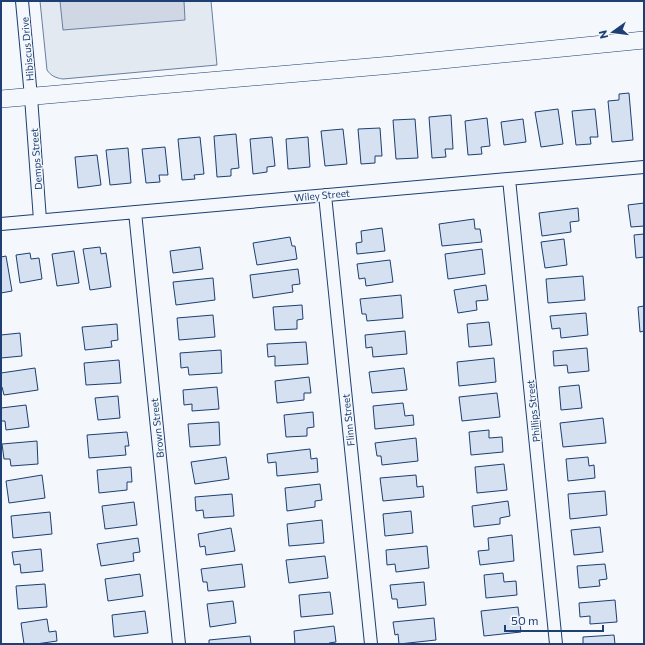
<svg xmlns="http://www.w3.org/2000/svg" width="645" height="645" font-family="Commissioner,sans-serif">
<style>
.green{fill:#e3e9f0;stroke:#687fa3}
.water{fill:#cfd7e4;stroke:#687fa3}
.building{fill:#d5e0f0;stroke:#1d3f73}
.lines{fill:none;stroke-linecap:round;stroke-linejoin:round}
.street-casing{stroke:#1d3f73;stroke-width:14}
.secondary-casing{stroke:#1d3f73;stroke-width:18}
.street{stroke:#f4f7fb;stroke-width:12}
.secondary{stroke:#f4f7fb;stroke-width:17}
.labels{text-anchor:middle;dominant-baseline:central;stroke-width:3;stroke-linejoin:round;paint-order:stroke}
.street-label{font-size:10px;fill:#1d3f73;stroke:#f4f7fb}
</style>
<rect width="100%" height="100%" fill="#f4f7fb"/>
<path class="green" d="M 40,1 L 211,1 L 217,65 L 63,79 C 56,78 51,76 47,70 Z"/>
<path class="water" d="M 60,1 L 184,1 L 185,20 L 63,30 Z"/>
<path class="building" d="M 629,93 L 633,140 L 612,142 L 608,101 L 619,100 L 619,94 Z
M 558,109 L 563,144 L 541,147 L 535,112 Z
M 595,109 L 598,137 L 590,137 L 591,144 L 576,145 L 572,111 Z
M 451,115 L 453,149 L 445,149 L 446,157 L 432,158 L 429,117 Z
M 487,118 L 490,146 L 481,147 L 482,154 L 468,155 L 465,121 Z
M 415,119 L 418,158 L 396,159 L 393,120 Z
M 523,119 L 526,142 L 504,145 L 501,122 Z
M 380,128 L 382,156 L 375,156 L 375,163 L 361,164 L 358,129 Z
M 343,129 L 347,164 L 325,166 L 321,131 Z
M 236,134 L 239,168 L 231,169 L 231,176 L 217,177 L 214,136 Z
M 200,137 L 204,174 L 194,175 L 195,179 L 182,180 L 178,139 Z
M 272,137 L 275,166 L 267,167 L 267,172 L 253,174 L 250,139 Z
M 308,137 L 310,167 L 288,169 L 286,139 Z
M 165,147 L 168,175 L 159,175 L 160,182 L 146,183 L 142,149 Z
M 128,148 L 131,183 L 110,185 L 106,150 Z
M 97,155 L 101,185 L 78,188 L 75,157 Z
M 644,203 L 644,226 L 631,227 L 628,205 Z
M 578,208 L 579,221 L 570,222 L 571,232 L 542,236 L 539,213 Z
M 474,219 L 475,229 L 480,229 L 482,242 L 442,246 L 439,224 Z
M 382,228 L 385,251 L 357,254 L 356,243 L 362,242 L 361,231 Z
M 644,234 L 644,257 L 636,258 L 634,235 Z
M 290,237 L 292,246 L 295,246 L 297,259 L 257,265 L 253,243 Z
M 564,239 L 567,265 L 545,268 L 541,242 Z
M 100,247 L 101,254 L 106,253 L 111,287 L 90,290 L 83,249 Z
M 200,247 L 203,269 L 173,273 L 170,251 Z
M 482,249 L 485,274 L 448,279 L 445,254 Z
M 74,251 L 79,283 L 57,286 L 52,254 Z
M 30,253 L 31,259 L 39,258 L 42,279 L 20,283 L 16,255 Z
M 6,256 L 12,291 L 1,293 L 1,257 Z
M 390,260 L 393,282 L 366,286 L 365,278 L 359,279 L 357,264 Z
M 298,269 L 300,284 L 292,285 L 293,292 L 253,298 L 250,275 Z
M 583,276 L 585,300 L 548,303 L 546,279 Z
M 213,278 L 215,300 L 176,305 L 173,282 Z
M 486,285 L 488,300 L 476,301 L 477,310 L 458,313 L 454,290 Z
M 401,295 L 403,318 L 367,321 L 366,314 L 362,314 L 360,299 Z
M 302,305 L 303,319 L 297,320 L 297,329 L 275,330 L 273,307 Z
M 644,306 L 644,331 L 640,332 L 638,307 Z
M 586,313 L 588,335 L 561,338 L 560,328 L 552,329 L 550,316 Z
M 213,315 L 215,337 L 179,340 L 177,318 Z
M 489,322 L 492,345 L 469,347 L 467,324 Z
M 117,324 L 118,340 L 111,341 L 112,347 L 85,350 L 82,327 Z
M 405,331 L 407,354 L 373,357 L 372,347 L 366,348 L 365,335 Z
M 20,333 L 22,356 L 1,358 L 1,335 Z
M 306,342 L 308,364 L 275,366 L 275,356 L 268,357 L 267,344 Z
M 587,348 L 589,371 L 568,373 L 567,365 L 554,366 L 553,351 Z
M 221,350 L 222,373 L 189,375 L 188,367 L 181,368 L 180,353 Z
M 494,358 L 496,382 L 459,386 L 457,362 Z
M 119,360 L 121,383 L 86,385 L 84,363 Z
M 35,368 L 38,390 L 4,395 L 2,387 L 1,387 L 1,373 Z
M 404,368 L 407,390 L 372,393 L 369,372 Z
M 309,377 L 311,393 L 304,393 L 304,400 L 277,403 L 275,381 Z
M 579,385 L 582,408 L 561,410 L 559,387 Z
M 217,387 L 219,409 L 192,411 L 192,404 L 184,405 L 183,390 Z
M 497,393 L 500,417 L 462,421 L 459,397 Z
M 118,396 L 120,418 L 98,420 L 95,398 Z
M 403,403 L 405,416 L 413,415 L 414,425 L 375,429 L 373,406 Z
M 26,405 L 29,427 L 6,430 L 5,421 L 1,421 L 1,408 Z
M 313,412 L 314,427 L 307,428 L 307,436 L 286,437 L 284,415 Z
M 603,418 L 606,443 L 563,447 L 560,423 Z
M 219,422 L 220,445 L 190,447 L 188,424 Z
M 489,430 L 489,438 L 502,437 L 503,452 L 471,455 L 469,432 Z
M 127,432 L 129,446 L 125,446 L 126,455 L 89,458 L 87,435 Z
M 416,438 L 418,461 L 382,465 L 381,456 L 377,456 L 375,443 Z
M 37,441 L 38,464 L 11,466 L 10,459 L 4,459 L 2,444 Z
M 310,449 L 311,459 L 317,458 L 318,472 L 277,476 L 276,462 L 268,463 L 267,454 Z
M 226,457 L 229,479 L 195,484 L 191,462 Z
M 588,457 L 589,466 L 594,465 L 595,478 L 568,481 L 566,459 Z
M 504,464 L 507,490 L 477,493 L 475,467 Z
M 131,467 L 132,482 L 127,482 L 127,490 L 99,493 L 97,470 Z
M 42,475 L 45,498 L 9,503 L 6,481 Z
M 416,475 L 417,487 L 423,486 L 424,497 L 383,501 L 380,478 Z
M 320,484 L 322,500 L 315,501 L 315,507 L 287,511 L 285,488 Z
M 605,491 L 607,515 L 570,519 L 568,494 Z
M 232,494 L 234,516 L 204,518 L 203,510 L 196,511 L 195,497 Z
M 508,501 L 510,516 L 500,518 L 500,524 L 474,527 L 472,506 Z
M 134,502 L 137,525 L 105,529 L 102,506 Z
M 411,511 L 413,533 L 385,536 L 383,514 Z
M 50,512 L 52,534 L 13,538 L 11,516 Z
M 322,520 L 324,543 L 289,546 L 287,524 Z
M 600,527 L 603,552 L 574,555 L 571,530 Z
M 231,528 L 235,551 L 206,555 L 205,546 L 200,547 L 198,534 Z
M 512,535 L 514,561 L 480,565 L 478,551 L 489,550 L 488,538 Z
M 138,538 L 140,552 L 133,553 L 134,561 L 101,566 L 97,544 Z
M 427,546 L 429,568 L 396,572 L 395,564 L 387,565 L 386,550 Z
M 41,549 L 43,571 L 21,573 L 20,564 L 14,565 L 12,552 Z
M 325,556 L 328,578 L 289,583 L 286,560 Z
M 242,564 L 245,587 L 208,591 L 207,582 L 203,582 L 201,569 Z
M 605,564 L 607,579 L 599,580 L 600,586 L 579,588 L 577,566 Z
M 503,573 L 504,582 L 516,581 L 517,595 L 486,598 L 484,575 Z
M 140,574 L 143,596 L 108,601 L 105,579 Z
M 424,582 L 426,605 L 398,608 L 397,599 L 392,599 L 390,585 Z
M 45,584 L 47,607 L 18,609 L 16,586 Z
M 330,592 L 333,614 L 301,617 L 299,595 Z
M 615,600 L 617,622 L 590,624 L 590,616 L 580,617 L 579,603 Z
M 233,601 L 236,623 L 210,627 L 207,604 Z
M 518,607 L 521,632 L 484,636 L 481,611 Z
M 145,611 L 148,633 L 114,637 L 112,615 Z
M 434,618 L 436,640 L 399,644 L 398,634 L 395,635 L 393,622 Z
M 47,619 L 49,632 L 56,631 L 57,641 L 36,644 L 24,644 L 21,623 Z
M 334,626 L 336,642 L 329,643 L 329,644 L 295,644 L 294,631 Z
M 614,635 L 615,644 L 583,644 L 583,637 Z
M 250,636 L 251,644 L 209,644 L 209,640 Z"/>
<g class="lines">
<defs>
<path id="street" d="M 22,1 L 31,97 L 40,220
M 509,179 L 556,644
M 325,195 L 371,644
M 135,212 L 179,644
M 1,224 L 644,167"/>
<path id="secondary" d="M 1,99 L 392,65 L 644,40"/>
</defs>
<use href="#street" class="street-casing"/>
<use href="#secondary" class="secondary-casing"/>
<use href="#street" class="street"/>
<use href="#secondary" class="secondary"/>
</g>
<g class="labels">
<g class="street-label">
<text transform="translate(27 49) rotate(-95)">Hibiscus Drive</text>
<text transform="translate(36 159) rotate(-94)">Demps Street</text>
<text transform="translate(322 195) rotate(-5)">Wiley Street</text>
<text transform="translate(533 411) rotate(-96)">Phillips Street</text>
<text transform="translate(348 420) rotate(-96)">Flinn Street</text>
<text transform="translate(157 428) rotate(-96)">Brown Street</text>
</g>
</g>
<rect width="645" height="645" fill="none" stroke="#1d3f73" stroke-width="4"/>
<g transform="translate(613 32) rotate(256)" stroke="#f4f7fb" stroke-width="3" paint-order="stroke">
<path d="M0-3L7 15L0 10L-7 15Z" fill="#1d3f73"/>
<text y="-6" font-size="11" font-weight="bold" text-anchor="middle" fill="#1d3f73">N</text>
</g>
<path d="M505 625v6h98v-6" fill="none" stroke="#1d3f73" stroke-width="2"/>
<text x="511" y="625" font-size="12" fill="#1d3f73" stroke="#f4f7fb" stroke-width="3" paint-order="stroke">50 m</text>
</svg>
